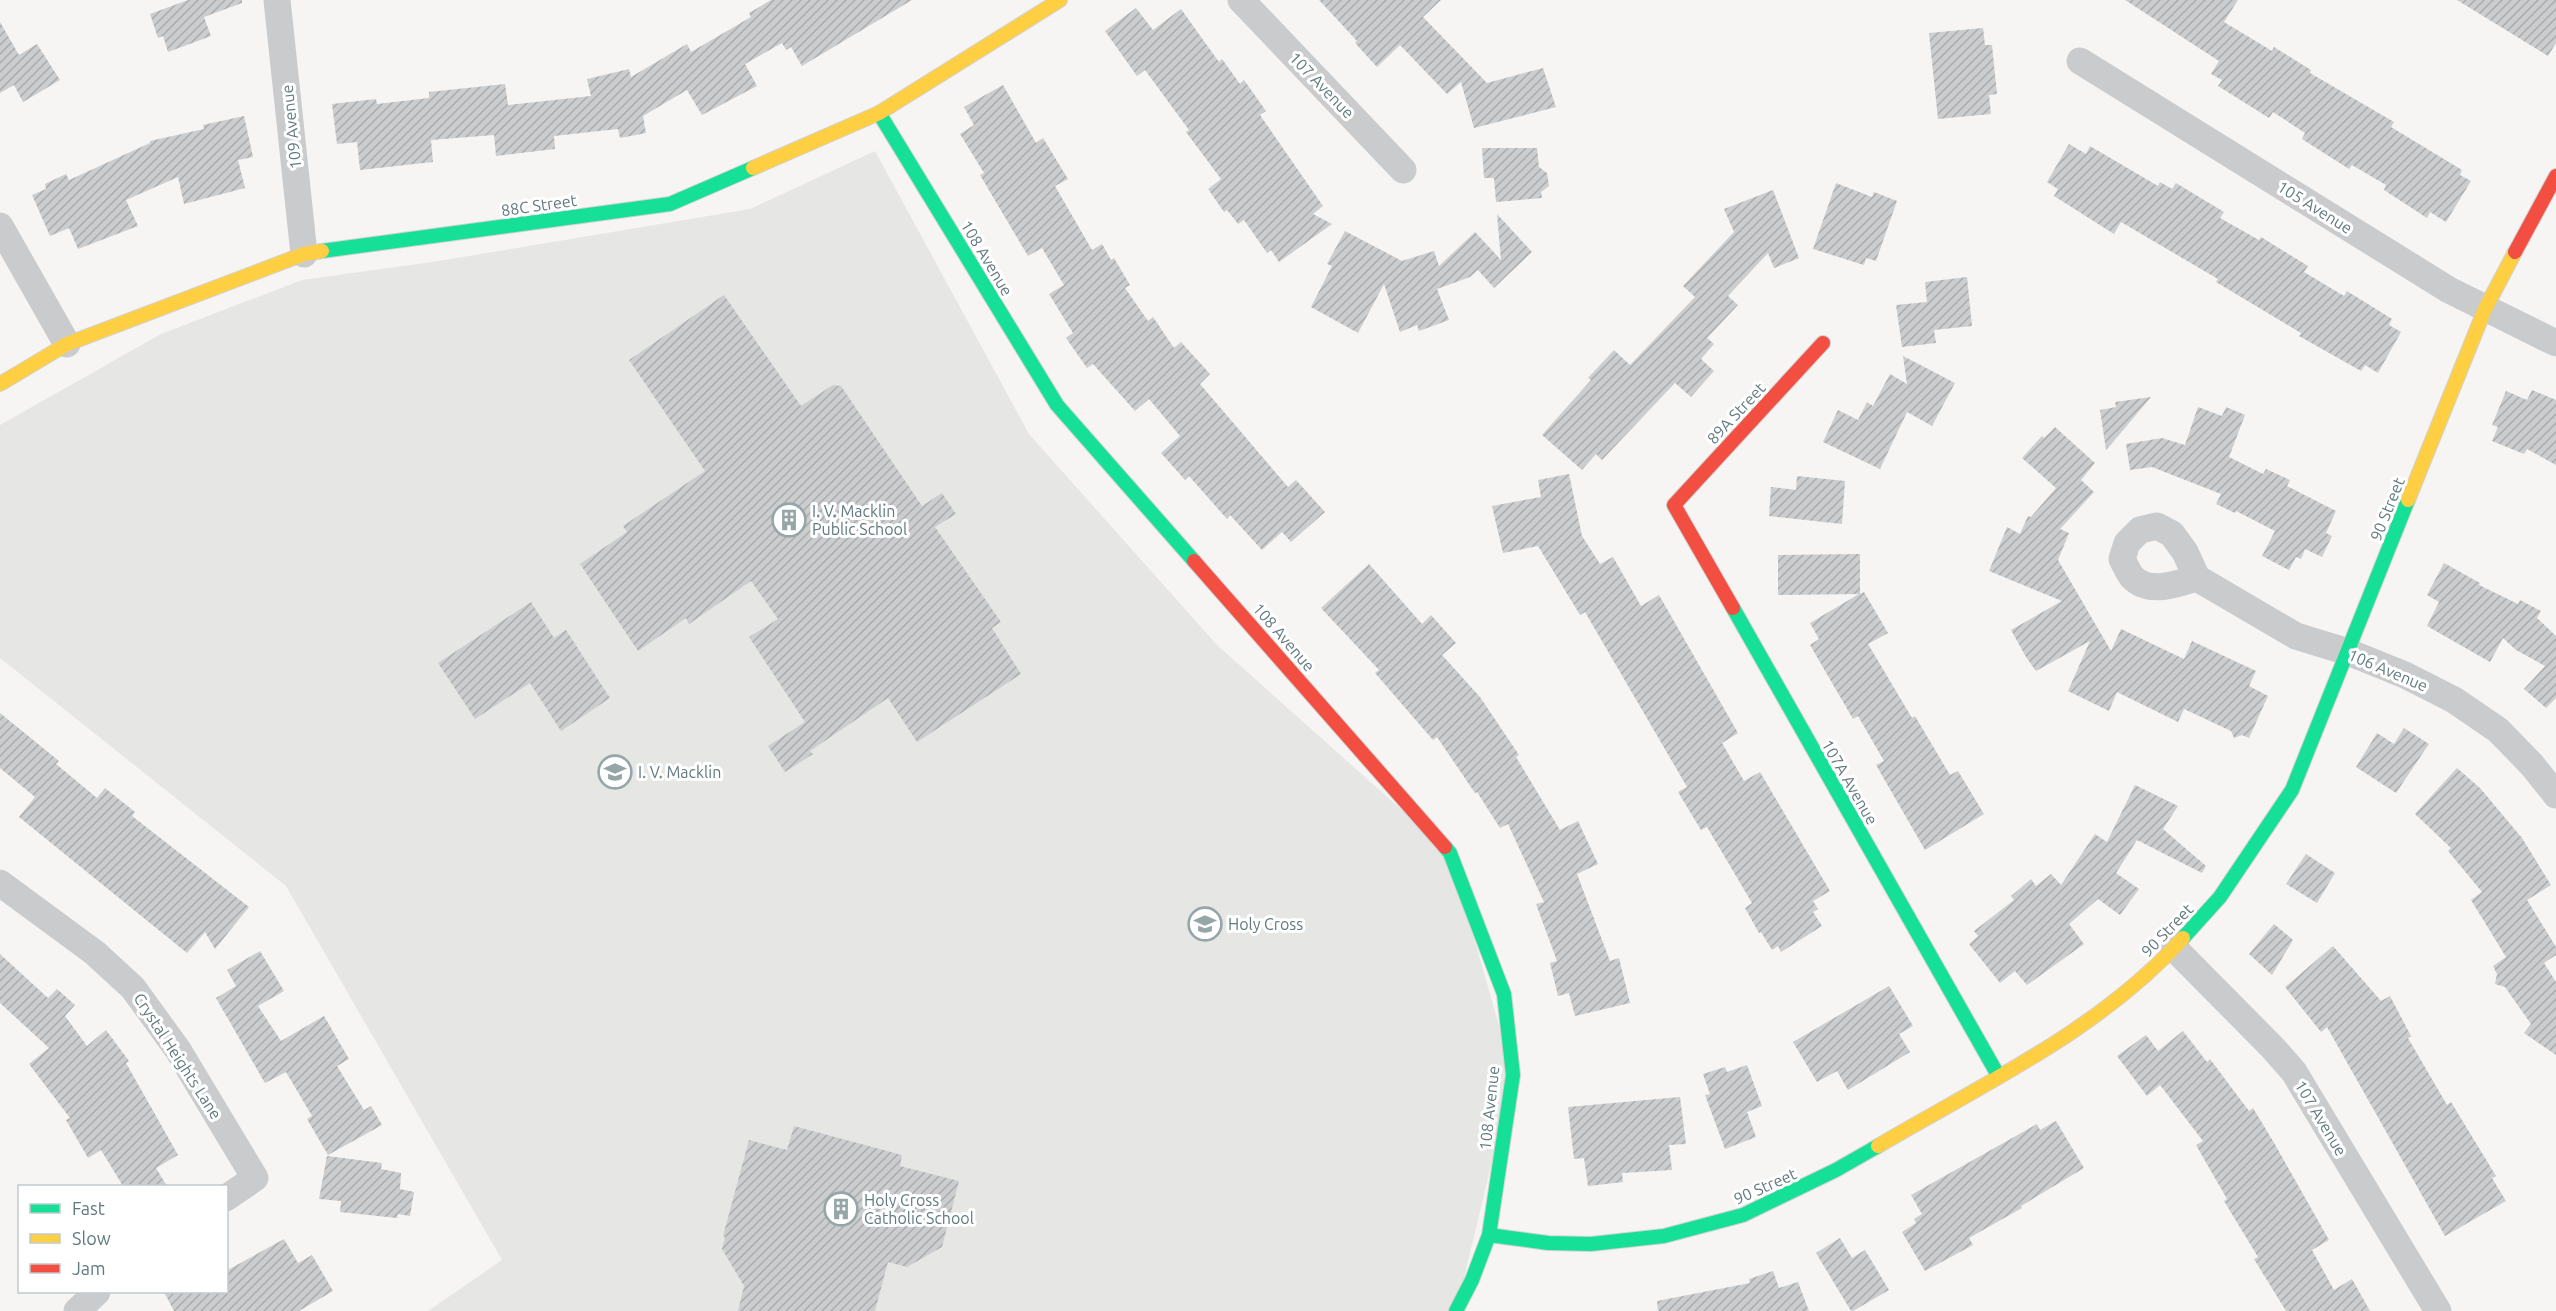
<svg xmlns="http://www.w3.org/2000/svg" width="2556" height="1311" font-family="Ubuntu,sans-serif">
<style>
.built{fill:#e6e6e5}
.building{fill:url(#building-hatch)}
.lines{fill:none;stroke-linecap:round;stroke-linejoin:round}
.fast-casing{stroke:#d1d2d2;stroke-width:16}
.slow-casing{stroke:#d1d2d2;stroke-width:16}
.jam-casing{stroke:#d1d2d2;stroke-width:16}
.street{stroke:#cacbcc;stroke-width:27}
.fast{stroke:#16e098;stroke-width:14}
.slow{stroke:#ffcf43;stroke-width:14}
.jam{stroke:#f24e42;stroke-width:14}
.labels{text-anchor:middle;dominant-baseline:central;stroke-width:6;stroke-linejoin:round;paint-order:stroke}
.street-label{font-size:16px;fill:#617a7f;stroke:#fff}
.poi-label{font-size:16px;fill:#617a7f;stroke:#fff;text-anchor:start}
</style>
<defs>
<pattern id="building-hatch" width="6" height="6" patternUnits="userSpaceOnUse" patternTransform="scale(1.5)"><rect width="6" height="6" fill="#cccdce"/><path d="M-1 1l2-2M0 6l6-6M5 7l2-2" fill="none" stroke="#a9abac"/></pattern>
</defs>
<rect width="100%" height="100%" fill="#f6f5f4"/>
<path class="built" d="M 875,151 L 1029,434 L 1217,645 L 1450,853 L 1513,1075 L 1456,1311 L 428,1311 L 502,1260 L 286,886 L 0,658 L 0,425 L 161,334 L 302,280 L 439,261 L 750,209 Z"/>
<path class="building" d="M 188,0 L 242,0 L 242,3 L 204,17 L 211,36 L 168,52 L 163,36 L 158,38 L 150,14 Z
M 771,0 L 912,0 L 802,66 L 791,47 L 786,50 L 782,43 L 745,64 L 757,86 L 702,115 L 687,90 L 643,116 L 646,133 L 620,138 L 618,129 L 554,136 L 555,149 L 496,156 L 494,135 L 431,140 L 433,162 L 360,170 L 357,142 L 337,144 L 332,104 L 376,99 L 377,104 L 429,98 L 429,92 L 505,84 L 508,105 L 591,96 L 587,79 L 629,69 L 631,77 L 687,44 L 691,52 L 751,17 L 749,13 Z
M 1319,0 L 1441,0 L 1423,17 L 1487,83 L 1543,68 L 1556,107 L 1474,128 L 1461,82 L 1447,94 L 1400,45 L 1377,67 L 1355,43 L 1357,41 Z
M 2125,0 L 2238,0 L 2224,22 L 2272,51 L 2274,47 L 2311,70 L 2310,73 L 2394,122 L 2391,127 L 2462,170 L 2460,175 L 2471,181 L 2446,222 L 2430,212 L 2427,218 L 2384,190 L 2386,185 L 2352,165 L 2349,169 L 2302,139 L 2305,133 L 2273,112 L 2269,118 L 2218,86 L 2222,80 L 2211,74 L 2219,61 Z
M 2457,0 L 2556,0 L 2556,43 L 2548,56 Z
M 1136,8 L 1153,30 L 1181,9 L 1219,62 L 1222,59 L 1240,84 L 1244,80 L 1266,111 L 1260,115 L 1323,206 L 1313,214 L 1332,224 L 1279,262 L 1271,250 L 1267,253 L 1244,220 L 1238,224 L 1227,210 L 1224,212 L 1208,189 L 1221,179 L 1186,132 L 1189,130 L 1145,70 L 1137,76 L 1105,31 Z
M 0,22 L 19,55 L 37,44 L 60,80 L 23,102 L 14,85 L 0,93 Z
M 1983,28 L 1985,45 L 1992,45 L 1997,94 L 1989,95 L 1991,114 L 1938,119 L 1929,33 Z
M 1003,85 L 1036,143 L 1043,138 L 1068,179 L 1055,186 L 1092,250 L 1102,244 L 1111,260 L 1114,258 L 1130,285 L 1125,288 L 1148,321 L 1153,317 L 1174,348 L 1181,342 L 1210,374 L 1200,384 L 1288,487 L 1296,480 L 1325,512 L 1291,542 L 1282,532 L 1262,550 L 1230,515 L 1227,519 L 1189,476 L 1185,480 L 1161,453 L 1180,436 L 1149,399 L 1135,411 L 1093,364 L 1087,368 L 1066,338 L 1073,333 L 1049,294 L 1064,285 L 1042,248 L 1028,256 L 980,175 L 984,173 L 960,134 L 974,125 L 964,107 Z
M 244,116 L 253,157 L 238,160 L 245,188 L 184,204 L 178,177 L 126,200 L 138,226 L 78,249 L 69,228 L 50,236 L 32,195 L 46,189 L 45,184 L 66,174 L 69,180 L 150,143 L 150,141 L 204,129 L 203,125 Z
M 2069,144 L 2086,154 L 2090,146 L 2158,186 L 2160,182 L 2172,189 L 2176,183 L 2224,212 L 2220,218 L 2259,240 L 2261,237 L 2308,266 L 2304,272 L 2344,296 L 2347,291 L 2392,319 L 2389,325 L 2401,332 L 2378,373 L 2365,365 L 2361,371 L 2299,336 L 2301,333 L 2216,282 L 2218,279 L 2121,222 L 2114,234 L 2054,196 L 2058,189 L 2047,182 Z
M 1482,148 L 1537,148 L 1539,167 L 1547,173 L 1549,186 L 1541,192 L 1542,198 L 1496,202 L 1494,178 L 1484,178 Z
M 1836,183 L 1872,197 L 1874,192 L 1897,201 L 1876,261 L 1866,258 L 1864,265 L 1813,249 Z
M 1773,190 L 1799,258 L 1774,268 L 1768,253 L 1728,296 L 1738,305 L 1707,338 L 1714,344 L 1701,359 L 1714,371 L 1691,397 L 1675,383 L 1602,460 L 1596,454 L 1582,470 L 1542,435 L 1591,380 L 1588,378 L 1614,350 L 1630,365 L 1695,297 L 1683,286 L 1734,232 L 1724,209 Z
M 1497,214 L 1532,252 L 1494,288 L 1478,270 L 1470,277 L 1437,289 L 1449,320 L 1419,331 L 1417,325 L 1400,332 L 1384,284 L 1358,333 L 1311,307 L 1332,266 L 1327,264 L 1345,231 L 1402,261 L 1434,251 L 1439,266 L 1475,232 L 1501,260 Z
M 1967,277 L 1972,326 L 1934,330 L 1936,343 L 1902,347 L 1896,305 L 1927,302 L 1925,282 Z
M 724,295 L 801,406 L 833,385 L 841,386 L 922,506 L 942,493 L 956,514 L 935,527 L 1001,622 L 992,628 L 1021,674 L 917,742 L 888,698 L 810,751 L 813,754 L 785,772 L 768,746 L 805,722 L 749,637 L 778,619 L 751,581 L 689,624 L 686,618 L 638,651 L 580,564 L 627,532 L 623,526 L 705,471 L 629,360 Z
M 1903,356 L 1955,383 L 1932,426 L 1907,412 L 1880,469 L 1823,442 L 1838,410 L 1858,420 L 1867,402 L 1873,406 L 1890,374 L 1907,384 Z
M 2532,390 L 2556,400 L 2556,465 L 2527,449 L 2524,454 L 2492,441 L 2498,427 L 2492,425 L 2506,391 L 2527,400 Z
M 2151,397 L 2119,435 L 2106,450 L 2100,410 L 2116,407 L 2115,402 Z
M 2198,407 L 2222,416 L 2226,407 L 2245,415 L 2229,457 L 2263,474 L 2266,469 L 2290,480 L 2287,486 L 2336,511 L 2326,533 L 2332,536 L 2322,557 L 2305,549 L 2301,559 L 2296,557 L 2289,570 L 2262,556 L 2275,531 L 2236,511 L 2235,513 L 2216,504 L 2221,494 L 2152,467 L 2130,470 L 2126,444 L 2162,438 L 2185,445 Z
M 2055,427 L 2095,463 L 2081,480 L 2094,492 L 2060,529 L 2069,533 L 2058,560 L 2111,651 L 2121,629 L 2184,659 L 2192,641 L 2256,671 L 2249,686 L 2268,696 L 2249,738 L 2242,735 L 2234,738 L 2231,731 L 2184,709 L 2178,722 L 2117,692 L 2109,711 L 2068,691 L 2090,641 L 2036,671 L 2026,657 L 2011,630 L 2062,601 L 1989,571 L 2007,527 L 2020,534 L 2028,516 L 2031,517 L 2056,488 L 2022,458 L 2042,436 L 2044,438 Z
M 1569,474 L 1582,536 L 1600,564 L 1613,557 L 1641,606 L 1659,595 L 1738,733 L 1722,743 L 1744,781 L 1760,772 L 1830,891 L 1813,901 L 1818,909 L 1813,912 L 1822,926 L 1781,952 L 1778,946 L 1772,950 L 1761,932 L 1759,933 L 1745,908 L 1752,903 L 1707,827 L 1701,830 L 1678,792 L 1687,787 L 1585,612 L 1580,615 L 1538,546 L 1503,553 L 1492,506 L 1541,497 L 1538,480 Z
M 1797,476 L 1845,481 L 1842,524 L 1769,516 L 1771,487 L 1796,490 Z
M 1860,554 L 1860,594 L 1864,592 L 1888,633 L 1868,644 L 1912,718 L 1915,716 L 1950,775 L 1958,771 L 1984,814 L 1925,850 L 1876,765 L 1884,761 L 1858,716 L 1853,719 L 1810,645 L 1819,639 L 1810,623 L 1859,594 L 1778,595 L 1778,555 Z
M 2444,563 L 2480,583 L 2479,585 L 2518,604 L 2520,600 L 2541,611 L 2537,618 L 2556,636 L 2556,698 L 2546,708 L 2524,689 L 2545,666 L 2516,650 L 2503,638 L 2490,662 L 2427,626 L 2439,602 L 2427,595 Z
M 1369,564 L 1422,624 L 1431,615 L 1456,643 L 1442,655 L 1480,697 L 1519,755 L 1516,757 L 1560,830 L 1578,821 L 1598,864 L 1577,874 L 1610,961 L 1619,958 L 1630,1003 L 1575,1016 L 1569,993 L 1558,996 L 1550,963 L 1557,961 L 1536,904 L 1544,902 L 1508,824 L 1500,828 L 1477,792 L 1475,793 L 1437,737 L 1433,740 L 1375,673 L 1379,670 L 1321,608 Z
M 531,602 L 554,638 L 566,630 L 610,698 L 561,731 L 530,683 L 475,719 L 438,663 Z
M 0,713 L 59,761 L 56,764 L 97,798 L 105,788 L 135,812 L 132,816 L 249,907 L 215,949 L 205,932 L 187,953 L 19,817 L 35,797 L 0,768 Z
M 2404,728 L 2429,744 L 2396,793 L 2356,767 L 2377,733 L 2394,744 Z
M 2457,768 L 2480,788 L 2522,838 L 2551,885 L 2527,900 L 2556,947 L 2556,955 L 2544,963 L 2556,982 L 2556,1055 L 2524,1033 L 2531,1024 L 2505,987 L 2495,984 L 2497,974 L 2493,966 L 2506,957 L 2471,900 L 2482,892 L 2448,851 L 2451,848 L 2415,814 Z
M 2135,785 L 2178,806 L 2163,829 L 2206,866 L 2202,873 L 2137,840 L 2116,873 L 2139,889 L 2120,915 L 2098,899 L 2069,924 L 2084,944 L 2027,985 L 2015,971 L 2000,983 L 1969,944 L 1978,936 L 1974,931 L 2014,900 L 2011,896 L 2031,879 L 2036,886 L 2051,874 L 2061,885 L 2095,834 L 2107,842 Z
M 2306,854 L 2335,873 L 2317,903 L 2286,884 Z
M 2274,924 L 2293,940 L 2272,975 L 2249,954 Z
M 2333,946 L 2381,1001 L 2390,996 L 2411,1036 L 2408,1038 L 2447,1105 L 2451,1102 L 2496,1176 L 2492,1178 L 2506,1201 L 2445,1236 L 2327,1027 L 2321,1032 L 2285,987 Z
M 260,951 L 284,991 L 258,1006 L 281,1041 L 324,1016 L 349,1059 L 337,1066 L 364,1110 L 371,1106 L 382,1125 L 328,1155 L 307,1119 L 312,1116 L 286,1072 L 265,1083 L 216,998 L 236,986 L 227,970 Z
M 0,954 L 48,998 L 57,989 L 75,1005 L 65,1016 L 87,1046 L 106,1030 L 129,1061 L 126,1063 L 178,1155 L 156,1168 L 167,1186 L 123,1186 L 101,1150 L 88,1158 L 66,1120 L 70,1118 L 29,1064 L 49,1048 L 0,1003 Z
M 1889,986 L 1913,1026 L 1899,1034 L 1910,1052 L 1848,1090 L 1837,1071 L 1817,1082 L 1793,1042 Z
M 2183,1031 L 2207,1062 L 2210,1059 L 2249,1111 L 2253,1108 L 2273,1141 L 2329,1240 L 2312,1250 L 2334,1290 L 2352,1279 L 2370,1311 L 2286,1311 L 2254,1259 L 2258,1257 L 2224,1201 L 2227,1199 L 2196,1145 L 2203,1141 L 2160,1085 L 2147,1096 L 2117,1056 L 2146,1035 L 2158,1051 Z
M 1747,1065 L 1762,1106 L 1747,1112 L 1756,1137 L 1725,1149 L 1705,1095 L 1710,1094 L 1703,1074 L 1725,1067 L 1727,1072 Z
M 1680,1097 L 1686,1144 L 1669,1145 L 1672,1170 L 1622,1173 L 1623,1182 L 1588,1186 L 1584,1158 L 1574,1159 L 1568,1107 Z
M 2056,1121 L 2084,1168 L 2021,1206 L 2022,1208 L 1969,1238 L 1973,1245 L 1925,1271 L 1902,1232 L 1916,1223 L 1914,1219 L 1922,1214 L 1911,1195 L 2037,1124 L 2040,1130 Z
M 794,1126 L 902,1155 L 900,1166 L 959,1181 L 942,1247 L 907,1267 L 888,1262 L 875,1311 L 738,1311 L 744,1286 L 722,1249 L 725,1237 L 723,1236 L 749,1140 L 787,1150 Z
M 327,1156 L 382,1163 L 381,1169 L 401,1173 L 400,1189 L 414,1192 L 410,1216 L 398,1214 L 397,1218 L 340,1212 L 341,1201 L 319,1199 Z
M 1840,1238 L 1852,1258 L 1865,1250 L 1889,1290 L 1853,1311 L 1851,1311 L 1816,1253 Z
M 284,1239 L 298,1263 L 312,1255 L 333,1291 L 299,1311 L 174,1311 L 164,1292 L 226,1292 L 226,1271 Z
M 1773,1271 L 1779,1288 L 1798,1282 L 1809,1311 L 1658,1311 L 1657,1301 L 1750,1283 L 1749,1279 Z"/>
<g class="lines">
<defs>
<path id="fast" d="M 879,113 L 1057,405 L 1194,561
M 322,251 L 670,204 L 753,168
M 1733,608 L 1998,1075
M 1445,847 L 1450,853 L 1504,994 L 1513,1075 L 1489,1235 L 1472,1280 L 1456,1311
M 2183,938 L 2220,897 L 2292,790 L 2408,500
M 1489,1235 L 1548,1243 L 1591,1244 L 1664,1236 L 1743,1215 L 1836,1170 L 1878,1146"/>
<path id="slow" d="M 753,168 L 879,113 L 1060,0
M 0,384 L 67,344 L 304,254 L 322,251
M 2408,500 L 2485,309 L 2515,252
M 1878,1146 C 1983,1084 2100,1030 2183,938"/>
<path id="jam" d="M 2515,252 L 2556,176
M 1194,561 L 1445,847
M 1733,608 L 1674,505 L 1823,343"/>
</defs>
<use href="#fast" class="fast-casing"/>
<use href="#slow" class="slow-casing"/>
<use href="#jam" class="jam-casing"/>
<path class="street" d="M 277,0 L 304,254
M 1241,0 L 1403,170
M 2080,61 L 2449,290 L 2556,343
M 0,226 L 67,344
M 2197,578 C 2177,584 2149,595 2132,577 C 2128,572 2125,565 2122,559 L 2127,543 L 2140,530 L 2157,526 L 2172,534 L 2185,552 L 2197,578 L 2296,636 L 2348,652 L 2405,675 L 2454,700 L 2498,730 L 2532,765 L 2556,795
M 0,883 L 95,953 L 133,988 L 178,1050 L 255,1178 L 226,1198
M 2174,948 L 2273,1048 L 2294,1072 L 2438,1311
M 77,1311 L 97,1292"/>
<use href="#fast" class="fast"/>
<use href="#slow" class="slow"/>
<use href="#jam" class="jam"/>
</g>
<defs>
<symbol id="building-ring" viewBox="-11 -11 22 22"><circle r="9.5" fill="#fff" stroke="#95a5a8" stroke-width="1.5"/><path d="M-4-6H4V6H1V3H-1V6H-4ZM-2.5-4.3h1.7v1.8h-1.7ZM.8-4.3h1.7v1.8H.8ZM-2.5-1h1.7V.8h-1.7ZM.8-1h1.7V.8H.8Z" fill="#95a5a8"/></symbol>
<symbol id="school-ring" viewBox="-11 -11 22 22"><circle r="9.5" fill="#fff" stroke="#95a5a8" stroke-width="1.5"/><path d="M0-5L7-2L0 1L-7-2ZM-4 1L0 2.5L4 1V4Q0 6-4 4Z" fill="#95a5a8"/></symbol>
</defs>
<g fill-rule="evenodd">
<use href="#building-ring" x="770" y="501" width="38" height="38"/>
<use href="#school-ring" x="596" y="753" width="38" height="38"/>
<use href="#school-ring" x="1186" y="905" width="38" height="38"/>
<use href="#building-ring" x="822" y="1190" width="38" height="38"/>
</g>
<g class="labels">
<g class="street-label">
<text transform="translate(1322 85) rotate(46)">107 Avenue</text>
<text transform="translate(291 127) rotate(-96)">109 Avenue</text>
<text transform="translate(539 205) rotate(-8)">88C Street</text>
<text transform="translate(2315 207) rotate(32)">105 Avenue</text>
<text transform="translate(987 258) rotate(59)">108 Avenue</text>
<text transform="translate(1736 413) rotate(-47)">89A Street</text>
<text transform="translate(2387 509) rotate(-68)">90 Street</text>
<text transform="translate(1284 637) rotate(49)">108 Avenue</text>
<text transform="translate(2388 670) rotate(23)">106 Avenue</text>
<text transform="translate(1850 782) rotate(60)">107A Avenue</text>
<text transform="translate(2167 930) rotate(-46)">90 Street</text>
<text transform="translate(178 1056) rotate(57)">Crystal Heights Lane</text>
<text transform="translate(1489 1108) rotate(-84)">108 Avenue</text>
<text transform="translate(2321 1118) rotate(59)">107 Avenue</text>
<text transform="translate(1765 1186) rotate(-24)">90 Street</text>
</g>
<g class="poi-label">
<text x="812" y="511">I. V. Macklin<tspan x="812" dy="18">Public School</tspan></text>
<text x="638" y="772">I. V. Macklin</text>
<text x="1228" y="924">Holy Cross</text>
<text x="864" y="1200">Holy Cross<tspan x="864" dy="18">Catholic School</tspan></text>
</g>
</g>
<rect x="18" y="1185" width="210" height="108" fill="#ffffff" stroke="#c0cacc" stroke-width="1.5"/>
<rect x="30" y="1204" width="30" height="9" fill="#16e098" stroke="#c0cacc" stroke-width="1.5"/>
<text x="72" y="1215" font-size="18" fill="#617a7f">Fast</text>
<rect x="30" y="1234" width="30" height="9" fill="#ffcf43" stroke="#c0cacc" stroke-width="1.5"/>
<text x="72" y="1245" font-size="18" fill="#617a7f">Slow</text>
<rect x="30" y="1264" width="30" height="9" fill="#f24e42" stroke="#c0cacc" stroke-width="1.5"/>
<text x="72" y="1275" font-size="18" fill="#617a7f">Jam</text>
</svg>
